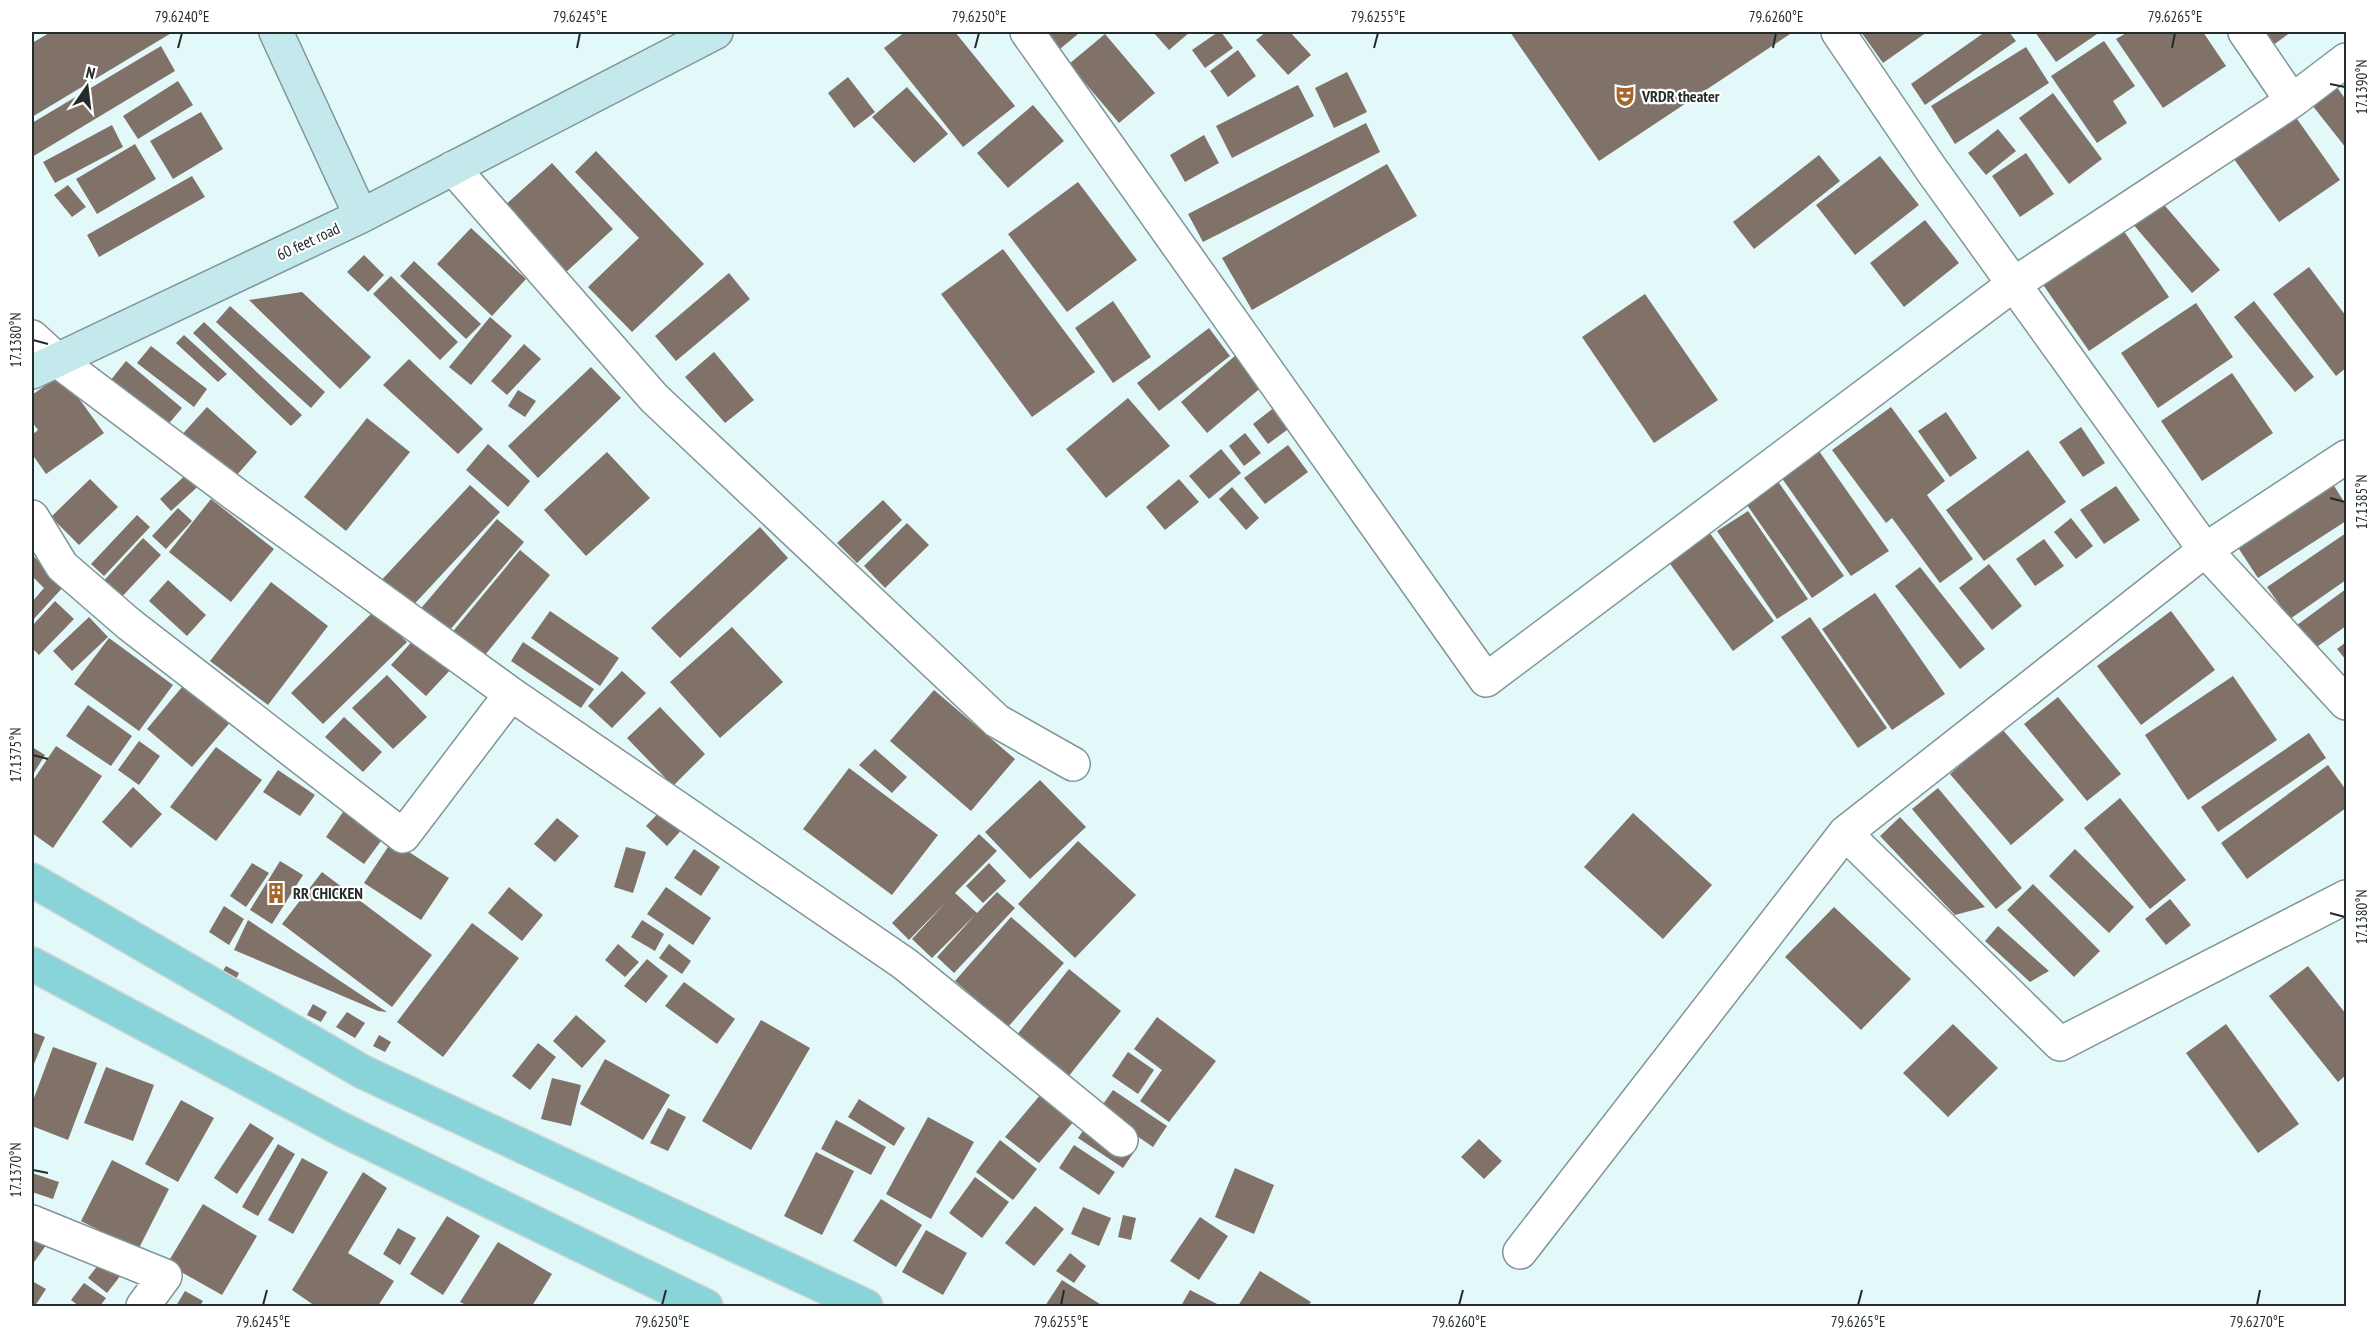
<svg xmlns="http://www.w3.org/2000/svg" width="2378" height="1338" font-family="'PT Sans Narrow',sans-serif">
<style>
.building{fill:#807268}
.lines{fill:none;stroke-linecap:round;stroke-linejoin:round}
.street-casing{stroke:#819597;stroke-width:36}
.secondary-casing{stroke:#819597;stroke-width:36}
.primary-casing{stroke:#d3d5d5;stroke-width:36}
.street{stroke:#fff;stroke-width:33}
.secondary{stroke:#c4e9ec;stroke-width:33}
.primary{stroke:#88d4d9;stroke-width:33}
.ticks{fill:none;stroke:#232b2b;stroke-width:2}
.labels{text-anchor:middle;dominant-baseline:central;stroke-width:4.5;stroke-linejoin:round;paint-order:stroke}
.poi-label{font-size:16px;font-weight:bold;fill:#232b2b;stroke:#fff;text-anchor:start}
.street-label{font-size:16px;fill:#232b2b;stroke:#fff}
.neatline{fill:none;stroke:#232b2b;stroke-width:2}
.ticks-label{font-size:15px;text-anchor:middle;fill:#232b2b}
</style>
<rect width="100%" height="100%" fill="#e2f8f9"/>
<path class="building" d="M 51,32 L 173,32 L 32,117 L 32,43 Z
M 905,32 L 955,32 L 1015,106 L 963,147 L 884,48 Z
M 1037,32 L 1076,32 L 1078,34 L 1055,53 Z
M 1153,32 L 1190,32 L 1169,50 Z
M 1218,32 L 1221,32 L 1233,48 L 1205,68 L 1192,50 Z
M 1266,32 L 1290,32 L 1311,55 L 1288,75 L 1256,40 Z
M 1510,32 L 1793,32 L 1599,161 Z
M 1861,32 L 1927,32 L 1883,63 Z
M 1985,32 L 2009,32 L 2016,41 L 1925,105 L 1911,84 Z
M 2035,32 L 2100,32 L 2056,62 Z
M 2128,32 L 2203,32 L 2226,66 L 2163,108 L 2116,39 Z
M 2240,32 L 2291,32 L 2258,56 Z
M 1105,34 L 1155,93 L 1119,123 L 1069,64 Z
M 2104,41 L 2135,86 L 2113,101 L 2127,123 L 2097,143 L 2051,76 Z
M 161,46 L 175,71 L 32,157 L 32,123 Z
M 2026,47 L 2049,83 L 1955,144 L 1931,106 Z
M 1238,50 L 1256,76 L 1228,97 L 1210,71 Z
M 1347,72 L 1367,112 L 1334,128 L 1315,88 Z
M 848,77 L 875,112 L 854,128 L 828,93 Z
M 178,81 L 193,105 L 138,139 L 123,116 Z
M 1298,85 L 1314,116 L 1232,158 L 1216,126 Z
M 2336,86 L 2346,100 L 2346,148 L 2312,105 Z
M 907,87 L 948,134 L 914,163 L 872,117 Z
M 2053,93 L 2102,159 L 2069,184 L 2019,118 Z
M 1033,105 L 1064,141 L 1008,188 L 977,153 Z
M 2290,109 L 2340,180 L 2279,222 L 2229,152 Z
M 201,112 L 223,149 L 173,179 L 150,141 Z
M 1366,123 L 1380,152 L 1203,242 L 1188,214 Z
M 112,125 L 123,147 L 55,183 L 43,162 Z
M 1998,129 L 2016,151 L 1986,175 L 1968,153 Z
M 1204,135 L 1219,163 L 1185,182 L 1170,155 Z
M 135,144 L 156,179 L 97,214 L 76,179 Z
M 596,151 L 704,264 L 632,332 L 588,287 L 639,238 L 575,172 Z
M 2026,153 L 2054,194 L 2020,217 L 1992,176 Z
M 1819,155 L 1840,181 L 1754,249 L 1733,222 Z
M 1880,156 L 1919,205 L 1855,255 L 1816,205 Z
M 552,163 L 613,229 L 564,274 L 503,207 Z
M 1387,164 L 1417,216 L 1252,310 L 1222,258 Z
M 192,176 L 205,197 L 99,257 L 87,235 Z
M 1078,182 L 1137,260 L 1067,312 L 1008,234 Z
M 68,185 L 86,207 L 72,217 L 54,195 Z
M 2160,200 L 2220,270 L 2192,293 L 2132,223 Z
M 2115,218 L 2169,297 L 2089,351 L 2035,273 Z
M 1925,220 L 1959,263 L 1904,307 L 1870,263 Z
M 471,228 L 526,279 L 492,316 L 437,264 Z
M 1003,249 L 1095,372 L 1032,417 L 941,294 Z
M 364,255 L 384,275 L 368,292 L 347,272 Z
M 414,261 L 481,324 L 466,339 L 400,276 Z
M 2309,267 L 2346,316 L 2346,368 L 2336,376 L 2273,294 Z
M 729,273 L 750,299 L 676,361 L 655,336 Z
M 391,276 L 458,342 L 440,360 L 373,294 Z
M 302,292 L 371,357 L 340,389 L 249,300 Z
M 1645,294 L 1718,400 L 1654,443 L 1582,337 Z
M 1113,301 L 1151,357 L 1113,383 L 1075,328 Z
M 2254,301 L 2314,377 L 2295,392 L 2234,317 Z
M 2196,303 L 2233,357 L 2158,408 L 2121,353 Z
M 230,306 L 325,392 L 311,408 L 216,322 Z
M 490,317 L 512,336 L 471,385 L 449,367 Z
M 204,322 L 302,415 L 291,426 L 193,333 Z
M 1209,328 L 1230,356 L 1159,411 L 1137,383 Z
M 184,335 L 227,374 L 218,382 L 176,343 Z
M 524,344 L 541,359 L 507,395 L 491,381 Z
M 151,346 L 207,389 L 194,407 L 137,363 Z
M 714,352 L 754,400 L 725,423 L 685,377 Z
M 1236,355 L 1263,386 L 1207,433 L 1181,402 Z
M 409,359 L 483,429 L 458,454 L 383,385 Z
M 126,361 L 182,408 L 161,433 L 106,386 Z
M 591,367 L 621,398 L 538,478 L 508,446 Z
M 2232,373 L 2273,433 L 2202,481 L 2161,421 Z
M 61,374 L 104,433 L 46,474 L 32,454 L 32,435 L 38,430 L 32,422 L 32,395 Z
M 518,390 L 536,401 L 525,417 L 508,406 Z
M 1128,398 L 1170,446 L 1106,498 L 1066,449 Z
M 207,407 L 257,452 L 228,485 L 178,439 Z
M 1275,407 L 1291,427 L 1268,444 L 1253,424 Z
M 1891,407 L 1945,481 L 1927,495 L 1973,559 L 1940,583 L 1892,518 L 1886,523 L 1832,450 Z
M 1946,412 L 1977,458 L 1950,477 L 1918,431 Z
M 367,418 L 410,452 L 346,531 L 304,497 Z
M 2081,427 L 2105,463 L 2083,477 L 2059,442 Z
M 1245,433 L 1261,453 L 1244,466 L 1229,446 Z
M 488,444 L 530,481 L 508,507 L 466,470 Z
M 1288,445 L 1308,472 L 1265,504 L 1244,478 Z
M 1221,449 L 1241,473 L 1209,499 L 1189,476 Z
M 2028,450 L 2066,502 L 1984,561 L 1946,510 Z
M 1819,451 L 1889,551 L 1851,576 L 1781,477 Z
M 607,452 L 650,498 L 586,556 L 544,510 Z
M 192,469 L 204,481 L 171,511 L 160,499 Z
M 90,479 L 118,507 L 79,545 L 51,517 Z
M 1179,479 L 1199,502 L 1165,530 L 1146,507 Z
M 1777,480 L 1844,576 L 1812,598 L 1745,502 Z
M 2333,484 L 2346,505 L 2346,521 L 2258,578 L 2237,546 Z
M 470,485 L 500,512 L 406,613 L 377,585 Z
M 2116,486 L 2140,520 L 2104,544 L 2080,510 Z
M 1232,487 L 1259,518 L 1246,530 L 1219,499 Z
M 211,499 L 274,549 L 231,602 L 169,552 Z
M 883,500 L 902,520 L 857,563 L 837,543 Z
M 178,508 L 192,521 L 166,549 L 152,536 Z
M 1748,511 L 1808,599 L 1777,619 L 1717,531 Z
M 137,515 L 150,527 L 104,576 L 91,564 Z
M 2071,518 L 2093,546 L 2076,559 L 2054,532 Z
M 497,519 L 524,542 L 444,637 L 417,613 Z
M 907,523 L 929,545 L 885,588 L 864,566 Z
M 760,527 L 788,558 L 680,658 L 651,628 Z
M 1709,532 L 1774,621 L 1733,651 L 1668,561 Z
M 2346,533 L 2346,580 L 2290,619 L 2267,587 Z
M 143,538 L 161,555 L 117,602 L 99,586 Z
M 2044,539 L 2064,566 L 2035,586 L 2016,559 Z
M 520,550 L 550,575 L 481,660 L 450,635 Z
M 32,555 L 65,585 L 32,621 L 32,602 L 44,588 L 32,576 Z
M 1989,564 L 2022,606 L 1992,630 L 1959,588 Z
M 1920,567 L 1985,649 L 1960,669 L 1895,586 Z
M 168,580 L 206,615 L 187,636 L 149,601 Z
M 271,582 L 328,626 L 268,705 L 210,661 Z
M 2346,589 L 2346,626 L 2314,649 L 2297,625 Z
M 1875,593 L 1945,694 L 1892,730 L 1822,629 Z
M 55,601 L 74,619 L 39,655 L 32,648 L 32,626 Z
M 375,610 L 407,642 L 323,724 L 291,693 Z
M 550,611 L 619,658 L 600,686 L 531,638 Z
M 2171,611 L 2215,670 L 2141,725 L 2097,666 Z
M 89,617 L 108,637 L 72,671 L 53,651 Z
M 1810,617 L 1887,728 L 1858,748 L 1781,637 Z
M 732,627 L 783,682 L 720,738 L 670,682 Z
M 416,637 L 452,668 L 426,696 L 391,665 Z
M 109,638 L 173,685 L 139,731 L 74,684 Z
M 523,642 L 594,689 L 581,708 L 511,661 Z
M 2346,642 L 2346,660 L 2337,649 Z
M 622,671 L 646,693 L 612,728 L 588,706 Z
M 387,675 L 427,717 L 393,749 L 352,708 Z
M 2233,676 L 2277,740 L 2188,800 L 2145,735 Z
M 187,681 L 233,719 L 192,767 L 147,729 Z
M 934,690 L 1015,759 L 971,811 L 890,741 Z
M 2058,697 L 2121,774 L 2087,801 L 2024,724 Z
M 88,705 L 132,736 L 111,766 L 66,736 Z
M 660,707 L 705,754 L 673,786 L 627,738 Z
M 344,717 L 382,752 L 363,772 L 325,737 Z
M 2002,729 L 2064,800 L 2011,845 L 1950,774 Z
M 2309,733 L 2326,758 L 2218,832 L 2201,807 Z
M 139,741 L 160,756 L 139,785 L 118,770 Z
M 56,746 L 102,776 L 53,848 L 32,833 L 32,782 Z
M 32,747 L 45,755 L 32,776 Z
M 216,747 L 262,780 L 216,841 L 170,807 Z
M 875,749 L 907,777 L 892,793 L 859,765 Z
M 2328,765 L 2346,790 L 2346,808 L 2247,879 L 2221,843 Z
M 849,768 L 938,835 L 892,895 L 803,829 Z
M 278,770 L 315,795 L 300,816 L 263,792 Z
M 1040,780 L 1086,827 L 1030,879 L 985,832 Z
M 133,787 L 162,814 L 131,848 L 102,822 Z
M 1938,788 L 2022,888 L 1996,909 L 1912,809 Z
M 2120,798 L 2186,880 L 2150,909 L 2084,828 Z
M 665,806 L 686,825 L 667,846 L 646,826 Z
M 345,809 L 384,837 L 364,864 L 326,837 Z
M 1633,813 L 1712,885 L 1663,939 L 1584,867 Z
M 1900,817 L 1985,907 L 1955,915 L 1880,836 Z
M 557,818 L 579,836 L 555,862 L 534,844 Z
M 979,834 L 997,851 L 955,893 L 977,913 L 997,892 L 1015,908 L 954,973 L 937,957 L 975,915 L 932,958 L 912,939 L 946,902 L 909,940 L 892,923 Z
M 392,841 L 449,878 L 421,920 L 364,883 Z
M 1078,841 L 1136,895 L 1075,958 L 1018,904 Z
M 626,847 L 646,852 L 633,893 L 614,887 Z
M 694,849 L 720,867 L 701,896 L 674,878 Z
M 2075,849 L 2134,907 L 2109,933 L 2049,876 Z
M 280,861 L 303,875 L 272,924 L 250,910 Z
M 252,863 L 269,873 L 246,907 L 230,896 Z
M 989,863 L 1006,881 L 983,903 L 966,886 Z
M 322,872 L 432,955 L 392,1007 L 282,924 Z
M 2033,884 L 2100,951 L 2074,977 L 2007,910 Z
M 509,887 L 543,915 L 522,941 L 488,913 Z
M 666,887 L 711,918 L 693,945 L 647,914 Z
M 2170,899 L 2191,925 L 2166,945 L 2145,919 Z
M 224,906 L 244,919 L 229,945 L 209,932 Z
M 1834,907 L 1911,979 L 1861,1030 L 1785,957 Z
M 1011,917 L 1064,963 L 1008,1027 L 955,981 Z
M 248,920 L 387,1012 L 378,1011 L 234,950 Z
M 642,920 L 664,934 L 655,951 L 631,937 Z
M 472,923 L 519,958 L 443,1057 L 397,1022 Z
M 1998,926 L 2049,971 L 2030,982 L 1985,941 Z
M 618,944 L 639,962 L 625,977 L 605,960 Z
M 669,944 L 691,961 L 682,974 L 659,958 Z
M 647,959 L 668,976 L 646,1003 L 624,986 Z
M 226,966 L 239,973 L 233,985 L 219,977 Z
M 2308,966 L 2346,1014 L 2346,1075 L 2338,1082 L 2269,996 Z
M 1069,969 L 1121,1011 L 1068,1077 L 1016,1036 Z
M 684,982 L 735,1019 L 717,1044 L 665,1006 Z
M 313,1004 L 327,1012 L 321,1022 L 307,1015 Z
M 347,1012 L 365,1023 L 355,1038 L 336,1027 Z
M 576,1015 L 606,1041 L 582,1068 L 553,1041 Z
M 1157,1017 L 1216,1061 L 1169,1122 L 1140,1101 L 1162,1070 L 1134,1049 Z
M 761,1020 L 810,1048 L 751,1150 L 702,1121 Z
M 1953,1024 L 1998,1068 L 1948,1117 L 1903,1073 Z
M 2226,1024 L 2299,1124 L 2258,1153 L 2186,1053 Z
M 32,1032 L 45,1037 L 32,1069 Z
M 379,1035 L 391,1042 L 385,1052 L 373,1046 Z
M 538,1043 L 556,1057 L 530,1090 L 512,1076 Z
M 53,1047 L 97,1063 L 68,1140 L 32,1126 L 32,1103 Z
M 1128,1052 L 1154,1070 L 1138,1094 L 1112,1076 Z
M 605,1059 L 670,1095 L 643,1140 L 580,1104 Z
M 106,1067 L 154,1085 L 133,1141 L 84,1123 Z
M 552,1078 L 581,1085 L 571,1126 L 541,1119 Z
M 1113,1090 L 1167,1126 L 1153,1147 L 1099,1110 Z
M 1041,1094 L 1074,1121 L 1039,1163 L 1005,1137 Z
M 859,1099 L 905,1128 L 894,1146 L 848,1117 Z
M 181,1100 L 214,1118 L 178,1182 L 145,1164 Z
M 668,1108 L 686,1117 L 668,1151 L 650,1143 Z
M 928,1117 L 974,1142 L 931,1219 L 886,1194 Z
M 836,1120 L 886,1147 L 871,1175 L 821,1149 Z
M 1089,1122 L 1134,1152 L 1123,1168 L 1078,1138 Z
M 250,1123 L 274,1138 L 237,1194 L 214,1178 Z
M 1479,1139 L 1502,1161 L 1484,1179 L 1461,1157 Z
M 1000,1140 L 1037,1169 L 1013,1200 L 976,1172 Z
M 278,1144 L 295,1154 L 258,1216 L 242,1207 Z
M 1074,1145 L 1115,1172 L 1099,1195 L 1059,1168 Z
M 816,1152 L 854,1171 L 822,1235 L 784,1216 Z
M 302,1158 L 328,1172 L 293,1234 L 268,1220 Z
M 112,1160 L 169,1189 L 138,1250 L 81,1221 Z
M 1235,1168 L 1274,1185 L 1254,1234 L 1215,1217 Z
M 363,1172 L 387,1188 L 348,1253 L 394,1281 L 378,1306 L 315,1306 L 292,1290 Z
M 32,1173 L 59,1182 L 53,1199 L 32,1192 Z
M 975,1177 L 1009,1202 L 982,1238 L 949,1213 Z
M 881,1199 L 922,1225 L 896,1267 L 853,1241 Z
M 203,1204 L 257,1236 L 222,1295 L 167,1264 Z
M 1035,1206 L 1064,1229 L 1034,1266 L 1005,1243 Z
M 1083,1207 L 1111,1218 L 1099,1246 L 1071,1234 Z
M 1123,1215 L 1136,1218 L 1131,1240 L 1118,1237 Z
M 447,1216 L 480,1236 L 443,1295 L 410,1274 Z
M 1200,1217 L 1228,1236 L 1199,1280 L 1170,1261 Z
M 398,1228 L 416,1238 L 400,1265 L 383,1254 Z
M 926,1230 L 967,1253 L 943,1295 L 902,1272 Z
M 32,1233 L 47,1244 L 32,1265 Z
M 498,1242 L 552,1274 L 532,1306 L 468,1306 L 460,1302 Z
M 1070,1253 L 1086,1266 L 1074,1283 L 1056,1271 Z
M 102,1260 L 121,1275 L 107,1293 L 88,1278 Z
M 1260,1271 L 1311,1302 L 1308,1306 L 1238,1306 Z
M 1062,1280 L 1103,1306 L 1045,1306 Z
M 32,1281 L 46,1289 L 35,1306 L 32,1306 Z
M 84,1283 L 106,1298 L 100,1306 L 79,1306 L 71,1300 Z
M 1190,1290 L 1221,1306 L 1181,1306 Z
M 185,1291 L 203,1301 L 200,1306 L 176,1306 Z"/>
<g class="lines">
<defs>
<path id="street" d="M 1027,32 L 1486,680 L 2014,284 L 2292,101 L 2245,32
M 1838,32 L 1931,169 L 2205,550 L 2346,703
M 2292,101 L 2346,60
M 453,168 L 654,398 L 997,721 L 1073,764
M 32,337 L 57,360 L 235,494 L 511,694 L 905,964 L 1121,1140
M 32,517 L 62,566 L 129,624 L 403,836 L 511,694
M 1845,833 L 2060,1044 L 2346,897
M 32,1222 L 165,1276 L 143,1306
M 1520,1252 L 1845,833 L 2205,550 L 2346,457"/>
<path id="secondary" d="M 276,32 L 361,216
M 32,372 L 361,216 L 716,32"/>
<path id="primary" d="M 32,880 L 363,1072 L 866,1306
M 32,964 L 341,1129 L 706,1306"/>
</defs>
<use href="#street" class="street-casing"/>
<use href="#secondary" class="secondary-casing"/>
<use href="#primary" class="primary-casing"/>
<use href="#street" class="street"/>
<use href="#secondary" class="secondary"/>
<use href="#primary" class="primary"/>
</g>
<path class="ticks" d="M 178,48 L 182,33M 577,48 L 580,33M 975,48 L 979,33M 1374,48 L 1378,33M 1773,48 L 1776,33M 2172,48 L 2175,33M 2330,84 L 2345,87M 33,340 L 48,344M 2330,498 L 2345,502M 33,755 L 48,759M 2330,913 L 2345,917M 33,1170 L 48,1173M 263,1305 L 267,1290M 662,1305 L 666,1290M 1061,1305 L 1064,1290M 1459,1305 L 1463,1290M 1858,1305 L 1862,1290M 2257,1305 L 2260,1290"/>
<defs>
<symbol id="theatre-bare" viewBox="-9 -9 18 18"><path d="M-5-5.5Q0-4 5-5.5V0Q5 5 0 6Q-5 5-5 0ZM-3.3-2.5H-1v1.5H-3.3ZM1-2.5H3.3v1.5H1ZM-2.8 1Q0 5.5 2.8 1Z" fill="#a5662c" stroke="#fff" stroke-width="2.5" paint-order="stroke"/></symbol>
<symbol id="building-bare" viewBox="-9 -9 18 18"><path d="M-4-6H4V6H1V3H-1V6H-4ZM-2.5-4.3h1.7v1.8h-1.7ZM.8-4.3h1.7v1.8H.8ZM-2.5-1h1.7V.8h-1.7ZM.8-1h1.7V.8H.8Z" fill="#a5662c" stroke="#fff" stroke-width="2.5" paint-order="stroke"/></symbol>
</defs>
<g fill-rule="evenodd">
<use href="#theatre-bare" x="1610" y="81" width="30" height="30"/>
<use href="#building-bare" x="261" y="878" width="30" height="30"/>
</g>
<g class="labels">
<g class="poi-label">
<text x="1642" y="96">VRDR theater</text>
<text x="293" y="893">RR CHICKEN</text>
</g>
<g class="street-label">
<text transform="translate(308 241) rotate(-25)">60 feet road</text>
</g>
</g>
<rect width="2378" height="1338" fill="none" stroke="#ffffff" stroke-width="66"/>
<g transform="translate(87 87) rotate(14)" stroke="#ffffff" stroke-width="4.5" paint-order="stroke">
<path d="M0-4.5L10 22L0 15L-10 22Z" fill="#232b2b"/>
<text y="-9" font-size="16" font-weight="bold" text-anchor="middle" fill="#232b2b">N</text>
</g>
<rect x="33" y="33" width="2312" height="1272" class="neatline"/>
<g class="ticks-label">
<text x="182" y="22">79.6240°E</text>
<text x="580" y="22">79.6245°E</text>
<text x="979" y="22">79.6250°E</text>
<text x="1378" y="22">79.6255°E</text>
<text x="1776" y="22">79.6260°E</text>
<text x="2175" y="22">79.6265°E</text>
<text transform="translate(2362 87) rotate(-90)" y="5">17.1390°N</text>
<text transform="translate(16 340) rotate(-90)" y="5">17.1380°N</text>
<text transform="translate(2362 502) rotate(-90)" y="5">17.1385°N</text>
<text transform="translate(16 755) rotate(-90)" y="5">17.1375°N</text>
<text transform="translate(2362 917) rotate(-90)" y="5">17.1380°N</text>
<text transform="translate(16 1170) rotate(-90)" y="5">17.1370°N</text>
<text x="263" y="1327">79.6245°E</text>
<text x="662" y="1327">79.6250°E</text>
<text x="1061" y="1327">79.6255°E</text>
<text x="1459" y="1327">79.6260°E</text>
<text x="1858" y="1327">79.6265°E</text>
<text x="2257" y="1327">79.6270°E</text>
</g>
</svg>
